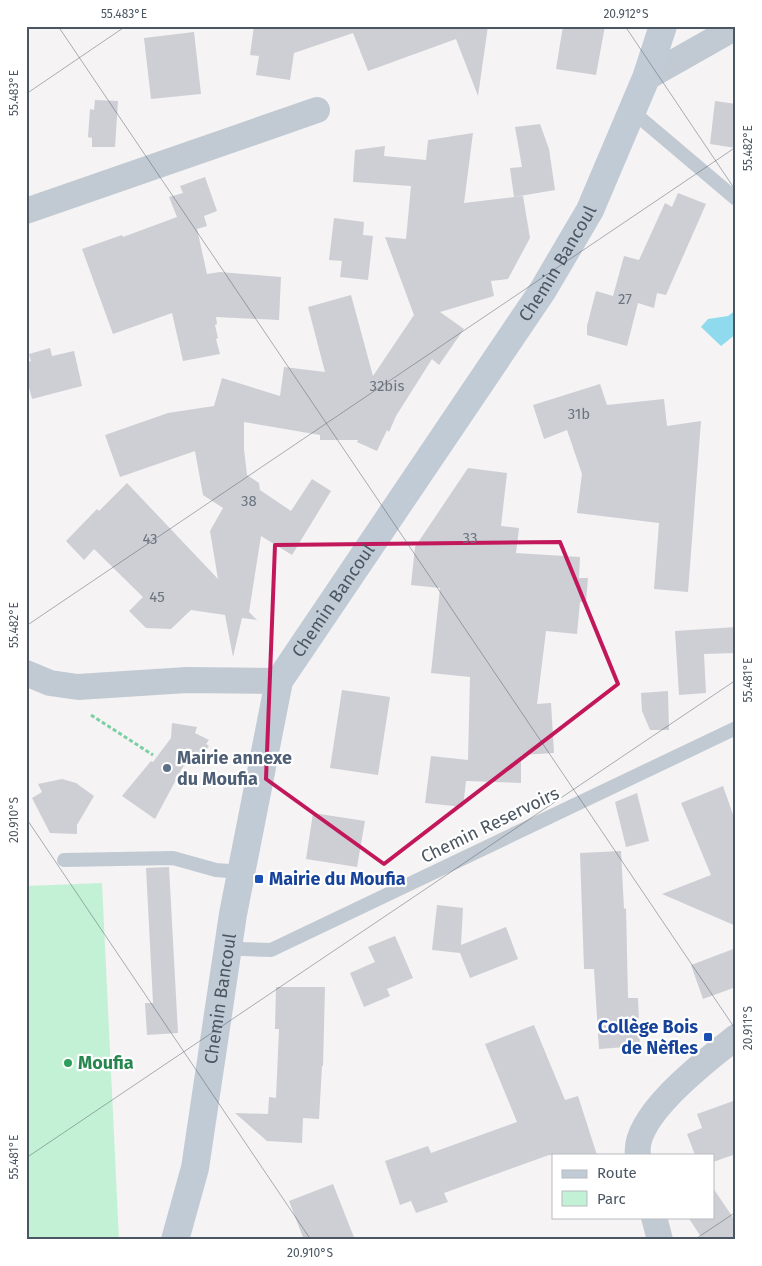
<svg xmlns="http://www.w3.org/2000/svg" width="762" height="1266" font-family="'Fira Sans',sans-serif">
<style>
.green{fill:#c3f1d5}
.water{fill:#90daee}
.building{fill:#cdcfd5}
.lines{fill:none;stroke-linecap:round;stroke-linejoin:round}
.path{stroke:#7ad0a6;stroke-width:3;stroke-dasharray:4 2.5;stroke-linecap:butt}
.service{stroke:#c1cad2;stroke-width:14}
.minor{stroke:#c1cad2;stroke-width:26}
.secondary{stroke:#c1cbd6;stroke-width:28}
.marked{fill:none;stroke:#c2185b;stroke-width:4;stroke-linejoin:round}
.ticks{fill:none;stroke:#4a5661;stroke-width:1;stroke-opacity:0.45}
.service-dot{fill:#5c6f8a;stroke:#fff;stroke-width:2}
.transit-dot{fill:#1a4fb4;stroke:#fff;stroke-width:2}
.leisure-dot{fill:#2e9e5b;stroke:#fff;stroke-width:2}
.labels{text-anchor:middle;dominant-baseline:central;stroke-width:4.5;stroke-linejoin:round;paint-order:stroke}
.number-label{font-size:15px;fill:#6b747e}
.street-label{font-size:18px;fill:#4a5661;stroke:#fff}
.service-label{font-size:18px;font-weight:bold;fill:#4e5e75;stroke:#fff;text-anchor:start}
.transit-label{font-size:18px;font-weight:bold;fill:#164399;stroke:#fff;text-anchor:start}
.leisure-label{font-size:18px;font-weight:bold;fill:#27864d;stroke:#fff;text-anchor:start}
.neatline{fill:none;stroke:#4a5661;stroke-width:2}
.ticks-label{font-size:12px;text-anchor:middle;fill:#4a5661}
</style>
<rect width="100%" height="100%" fill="#f5f3f3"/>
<path class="green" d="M 102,883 L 119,1240 L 26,1240 L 26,886 Z"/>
<path class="water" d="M 736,310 L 736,334 L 721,346 L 701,327 L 708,319 L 728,316 Z"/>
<path class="building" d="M 254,26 L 482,26 L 483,28 L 488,26 L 478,96 L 456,39 L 368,71 L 353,33 L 294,53 L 290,80 L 256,75 L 259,56 L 250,55 Z
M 563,26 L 605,26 L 596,75 L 556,69 Z
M 194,32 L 201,94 L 151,99 L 144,38 Z
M 95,100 L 118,101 L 115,147 L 92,147 L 92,138 L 88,137 L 90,109 L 94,110 Z
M 715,101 L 736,104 L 736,148 L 710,144 Z
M 540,124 L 549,149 L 555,190 L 514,197 L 510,168 L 522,167 L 515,127 Z
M 473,133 L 464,203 L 523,196 L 530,238 L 508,279 L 491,281 L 494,296 L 440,312 L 464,329 L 439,365 L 432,359 L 396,416 L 389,432 L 387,430 L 377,451 L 357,442 L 358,440 L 320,440 L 320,435 L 244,422 L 244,449 L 247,475 L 259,483 L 260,490 L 291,511 L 312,479 L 331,491 L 292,555 L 261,536 L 249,612 L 257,620 L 242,618 L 233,657 L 225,615 L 191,610 L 171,629 L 146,628 L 129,611 L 143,597 L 94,549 L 84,560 L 66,541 L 97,509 L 99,511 L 127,483 L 218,579 L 210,531 L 223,508 L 203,495 L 195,451 L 120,477 L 105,435 L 168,413 L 214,406 L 222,378 L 280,396 L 284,367 L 325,372 L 308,307 L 351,295 L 373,376 L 414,315 L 385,237 L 406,239 L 411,186 L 353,182 L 355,150 L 385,146 L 384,156 L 426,160 L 428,140 Z
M 205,177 L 217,211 L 204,216 L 207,226 L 197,229 L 207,274 L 220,272 L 281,277 L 279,320 L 216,317 L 217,324 L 215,325 L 218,338 L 216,339 L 220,354 L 183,361 L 172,313 L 113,334 L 82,249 L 122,235 L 123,237 L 177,217 L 169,197 L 183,193 L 180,186 Z
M 678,193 L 706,204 L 666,295 L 657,293 L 654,308 L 638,303 L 627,346 L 587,335 L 587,326 L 596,291 L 613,296 L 624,256 L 639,260 L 665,203 L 672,207 Z
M 334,218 L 364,222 L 363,235 L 373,236 L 368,280 L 340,277 L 342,261 L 329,260 Z
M 50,348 L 52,356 L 74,351 L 82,386 L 32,399 L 26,376 L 26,363 L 31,361 L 29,354 Z
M 600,384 L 607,405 L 664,399 L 667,426 L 701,421 L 688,592 L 654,589 L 659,523 L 577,513 L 582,474 L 567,430 L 544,439 L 533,405 Z
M 468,468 L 507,473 L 501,526 L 519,528 L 516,553 L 580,557 L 579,578 L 588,578 L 586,602 L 580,602 L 577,634 L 546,631 L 537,704 L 551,703 L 554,753 L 521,755 L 521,783 L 466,781 L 463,807 L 425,803 L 431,756 L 468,760 L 470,677 L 431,673 L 440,588 L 411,585 L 415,547 Z
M 736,627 L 736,653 L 704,654 L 706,693 L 679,695 L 675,631 Z
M 342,690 L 390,697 L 378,775 L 330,768 Z
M 668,691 L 669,730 L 650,730 L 642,711 L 641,693 Z
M 172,723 L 197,727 L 195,733 L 209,740 L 206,744 L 209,746 L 194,766 L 185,763 L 155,819 L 122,796 L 151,761 L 153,762 L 171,738 Z
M 62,779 L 76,783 L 94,796 L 77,825 L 77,834 L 50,833 L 32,798 L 42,792 L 38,784 Z
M 723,786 L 736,823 L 736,926 L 662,894 L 711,875 L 681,803 Z
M 637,793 L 649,841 L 626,847 L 615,802 Z
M 313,813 L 365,821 L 357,867 L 306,859 Z
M 621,851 L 624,909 L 626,908 L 628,998 L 638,998 L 640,1046 L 599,1049 L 594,969 L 584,969 L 580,853 Z
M 169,867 L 178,1033 L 147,1035 L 145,1003 L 153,1003 L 146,868 Z
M 437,905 L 463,908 L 461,945 L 506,927 L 518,959 L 470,978 L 460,953 L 432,950 Z
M 395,936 L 413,978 L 387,989 L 390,996 L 364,1007 L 350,973 L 375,962 L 368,947 Z
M 736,948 L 736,987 L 703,999 L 691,965 Z
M 276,987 L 325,987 L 323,1066 L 322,1066 L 319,1119 L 303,1118 L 302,1143 L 267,1141 L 235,1113 L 268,1114 L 269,1097 L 276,1098 L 279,1029 L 275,1029 Z
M 534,1025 L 565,1100 L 578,1096 L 597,1155 L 549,1155 L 444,1193 L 448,1202 L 416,1213 L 411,1201 L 400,1205 L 385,1161 L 428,1146 L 431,1153 L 517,1122 L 485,1044 Z
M 736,1100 L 736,1154 L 713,1162 L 713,1155 L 695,1155 L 687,1134 L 702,1128 L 697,1114 Z
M 333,1184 L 355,1240 L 304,1240 L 289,1201 Z
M 713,1188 L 736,1222 L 736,1240 L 703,1240 L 688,1217 L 713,1217 Z"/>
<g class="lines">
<path class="path" d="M 91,715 L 153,755
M 26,832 L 28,837"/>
<path class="service" d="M 632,111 L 736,199
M 64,860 L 173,858 L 216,870 L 241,872
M 229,947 L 243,949 L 271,950 L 736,728"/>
<path class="minor" d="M 646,78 L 736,27
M 26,211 L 317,110
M 26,673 L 50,683 L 78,687 L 187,680 L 279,681
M 638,1155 C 632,1116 708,1059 736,1037
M 654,1217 L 660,1240"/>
<path class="secondary" id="s1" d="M 175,1240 L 195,1168 L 233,914 L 279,681 L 543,290 L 590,210 L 646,78 L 663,26"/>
</g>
<path class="marked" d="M 560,542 L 618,684 L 384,864 L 266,779 L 275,545 Z"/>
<path class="ticks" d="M 58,26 L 736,1030M 625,26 L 736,191M 26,94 L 126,26M 26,626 L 736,147M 26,818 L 311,1240M 26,1158 L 736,680M 694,1240 L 736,1212"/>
<circle class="service-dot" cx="167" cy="768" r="5"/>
<g class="transit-dot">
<rect x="254" y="874" width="10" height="10" rx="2.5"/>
<rect x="703" y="1032" width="10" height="10" rx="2.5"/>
</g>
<circle class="leisure-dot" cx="68" cy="1063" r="5"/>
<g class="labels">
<g class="number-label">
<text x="625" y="299">27</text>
<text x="387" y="386">32bis</text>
<text x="579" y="414">31b</text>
<text x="249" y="501">38</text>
<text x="470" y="538">33</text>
<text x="150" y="539">43</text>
<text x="157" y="597">45</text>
</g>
<g class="street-label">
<text stroke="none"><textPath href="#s1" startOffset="1071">Chemin Bancoul</textPath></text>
<text stroke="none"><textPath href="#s1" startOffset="666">Chemin Bancoul</textPath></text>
<text transform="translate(490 825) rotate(-26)">Chemin Reservoirs</text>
<text stroke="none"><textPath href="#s1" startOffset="246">Chemin Bancoul</textPath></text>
</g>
<g class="service-label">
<text x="177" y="758">Mairie annexe<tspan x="177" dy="21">du Moufia</tspan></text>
</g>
<g class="transit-label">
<text x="269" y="879">Mairie du Moufia</text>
<text x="698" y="1027" text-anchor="end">Collège Bois<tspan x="698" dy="21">de Nèfles</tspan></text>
</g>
<g class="leisure-label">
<text x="78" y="1063">Moufia</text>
</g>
</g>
<rect width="762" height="1266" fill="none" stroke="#ffffff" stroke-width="55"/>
<rect x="552" y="1154" width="162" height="65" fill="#ffffff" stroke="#b7bbc0"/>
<rect x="562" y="1170" width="25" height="8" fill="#c1cbd6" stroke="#b7bbc0"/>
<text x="597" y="1178" font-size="15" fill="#4a5661">Route</text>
<rect x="562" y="1191" width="25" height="15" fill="#c3f1d5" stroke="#b7bbc0"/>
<text x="597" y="1204" font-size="15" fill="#4a5661">Parc</text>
<rect x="28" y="28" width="706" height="1210" class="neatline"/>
<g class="ticks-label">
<text x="124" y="18">55.483°E</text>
<text x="626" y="18">20.912°S</text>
<text transform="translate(14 93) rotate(-90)" y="4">55.483°E</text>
<text transform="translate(748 148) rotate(-90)" y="4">55.482°E</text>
<text transform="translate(14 625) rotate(-90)" y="4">55.482°E</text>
<text transform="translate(748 680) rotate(-90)" y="4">55.481°E</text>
<text transform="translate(14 820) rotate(-90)" y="4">20.910°S</text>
<text transform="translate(748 1028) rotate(-90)" y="4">20.911°S</text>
<text transform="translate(14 1157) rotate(-90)" y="4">55.481°E</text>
<text x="310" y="1257">20.910°S</text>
</g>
</svg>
